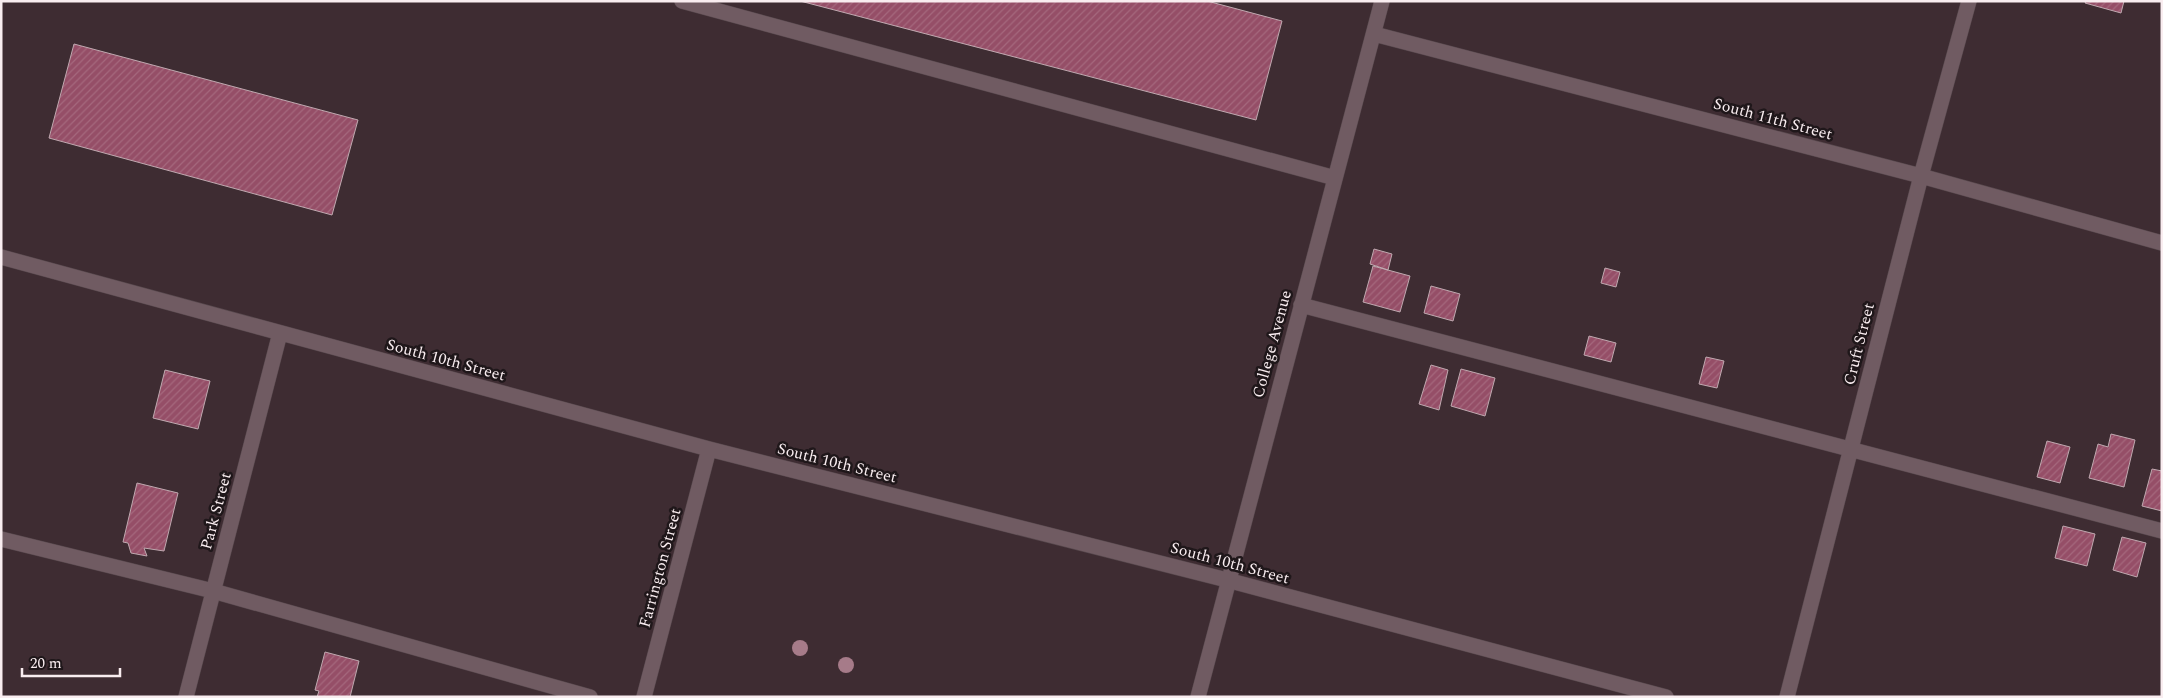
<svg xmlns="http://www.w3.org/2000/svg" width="2163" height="698" font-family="Spectral,serif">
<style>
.building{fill:url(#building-hatch);stroke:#c0a9b0}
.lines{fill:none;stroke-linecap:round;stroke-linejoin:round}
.minor-casing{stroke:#57484d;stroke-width:16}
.minor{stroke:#705b62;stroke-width:15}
.tree{fill:#a67b89}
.labels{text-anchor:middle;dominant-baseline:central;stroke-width:5;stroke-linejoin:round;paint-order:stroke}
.street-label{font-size:16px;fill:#f9edf0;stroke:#1f171a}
</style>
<defs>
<pattern id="building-hatch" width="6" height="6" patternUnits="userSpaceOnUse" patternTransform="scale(1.25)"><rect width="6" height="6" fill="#954e67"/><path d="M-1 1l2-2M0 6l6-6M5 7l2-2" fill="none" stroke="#a5687d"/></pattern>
</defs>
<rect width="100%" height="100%" fill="#3e2c32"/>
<path class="building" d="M 800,1 L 1207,1 L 1282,21 L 1256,120 Z
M 2086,1 L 2124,1 L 2121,13 L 2085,3 Z
M 74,44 L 358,120 L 332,215 L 49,138 Z
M 1374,249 L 1392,254 L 1388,270 L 1370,264 Z
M 1373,266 L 1410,276 L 1400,312 L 1363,302 Z
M 1605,268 L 1620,272 L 1616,287 L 1601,283 Z
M 1431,286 L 1460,294 L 1453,321 L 1424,313 Z
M 1589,336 L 1616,343 L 1611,362 L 1584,355 Z
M 1706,357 L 1724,361 L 1717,388 L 1699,384 Z
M 1431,365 L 1448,370 L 1439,410 L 1419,404 Z
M 1461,369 L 1495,378 L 1485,416 L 1451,406 Z
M 165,370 L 210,381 L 198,429 L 153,418 Z
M 2111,434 L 2135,440 L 2124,487 L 2089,478 L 2098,444 L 2108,447 Z
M 2047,441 L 2070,447 L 2060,483 L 2037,477 Z
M 2152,469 L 2162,471 L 2162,511 L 2142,506 Z
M 137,483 L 178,493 L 164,551 L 144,548 L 147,556 L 131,553 L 128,543 L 123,542 Z
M 2063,526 L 2095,534 L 2087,566 L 2055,558 Z
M 2122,537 L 2146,543 L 2137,577 L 2113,570 Z
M 325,652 L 359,661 L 350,697 L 317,697 L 319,691 L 315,690 Z"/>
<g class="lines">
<defs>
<path id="minor" d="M 682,1 L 1335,178
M 1374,34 L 1921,176 L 2162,243
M 1,257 L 709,449 L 1227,580 L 1666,697
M 1301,305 L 2162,531
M 1,539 L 213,591 L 590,697
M 186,697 L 280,333
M 644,697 L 709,449
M 1198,697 L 1382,1
M 1787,697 L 1921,176 L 1969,1"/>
</defs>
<use href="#minor" class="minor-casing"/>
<use href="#minor" class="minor"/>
</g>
<g class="tree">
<circle cx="800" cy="648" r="8"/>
<circle cx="846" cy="665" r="8"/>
</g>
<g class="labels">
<g class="street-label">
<text transform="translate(1773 119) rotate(15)">South 11th Street</text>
<text transform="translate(1272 344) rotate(-75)">College Avenue</text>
<text transform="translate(1859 344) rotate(-76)">Cruft Street</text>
<text transform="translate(446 360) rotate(15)">South 10th Street</text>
<text transform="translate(837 463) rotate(14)">South 10th Street</text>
<text transform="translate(216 511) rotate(-75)">Park Street</text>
<text transform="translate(1230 563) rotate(15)">South 10th Street</text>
<text transform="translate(660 568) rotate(-75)">Farrington Street</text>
</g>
</g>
<rect width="2163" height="698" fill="none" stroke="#f9edf0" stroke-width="5"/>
<path d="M22 668v8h98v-8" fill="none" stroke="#f9edf0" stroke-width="2.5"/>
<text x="30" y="668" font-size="15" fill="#f9edf0" stroke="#1f171a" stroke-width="4" paint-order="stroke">20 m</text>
</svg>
